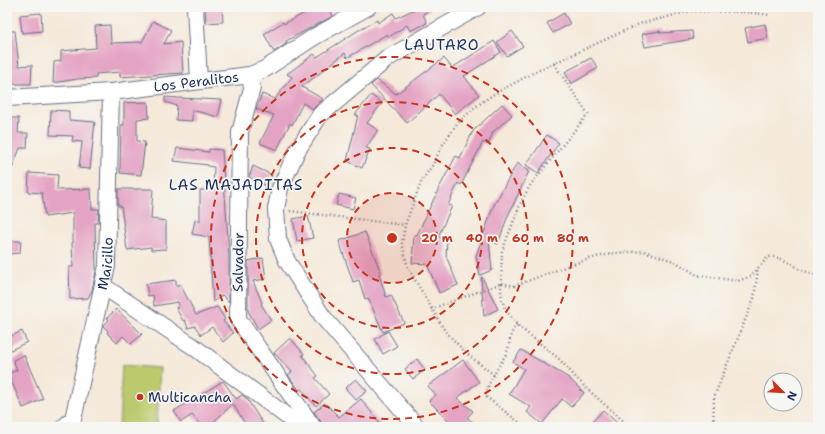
<svg xmlns="http://www.w3.org/2000/svg" width="825" height="434" font-family="'Shantell Sans',sans-serif">
<style>
.green{fill:#bcca6d;stroke:#6c7c66}
.building{fill:#e4a3c3}
.lines{fill:none;stroke-linecap:round;stroke-linejoin:round}
.minor-casing{stroke:#677089;stroke-width:18}
.path{stroke:#677089;stroke-width:2.5;stroke-dasharray:1 3;stroke-linecap:butt}
.minor{stroke:#fff;stroke-width:16}
.ring{fill:none;stroke:#c8321e;stroke-width:2;stroke-dasharray:7 5}
.poi-dot{fill:#c8321e;stroke:#f6f6f2;stroke-width:1.5}
.labels{text-anchor:middle;dominant-baseline:central;stroke-width:3.5;stroke-linejoin:round;paint-order:stroke}
.street-label{font-size:14px;fill:#1b2f5e;stroke:#f6f6f2}
.poi-label{font-size:14px;fill:#1b2f5e;stroke:#f6f6f2;text-anchor:start}
.neighbourhood-label{font-size:15px;letter-spacing:1px;fill:#1b2f5e;stroke:#f6f6f2}
.centre{fill:#c8321e;stroke:#f6f6f2;stroke-width:2}
.ring-label{font-size:12px;text-anchor:middle;font-weight:bold;fill:#c8321e;stroke:#f6f6f2;stroke-width:3.5;stroke-linejoin:round;paint-order:stroke}
</style>
<rect width="100%" height="100%" fill="#f6f6f2"/>
<filter id="ink" filterUnits="userSpaceOnUse"><feTurbulence type="fractalNoise" baseFrequency=".025" numOctaves="2"/><feDisplacementMap in="SourceGraphic" scale="8" xChannelSelector="R" yChannelSelector="G"/><feConvolveMatrix kernelMatrix="1 2 1 2 8 2 1 2 1" color-interpolation-filters="sRGB"/></filter>
<filter id="wash" filterUnits="userSpaceOnUse"><feTurbulence type="fractalNoise" baseFrequency=".012" numOctaves="4" result="noise"/><feDisplacementMap in="SourceGraphic" scale="16" xChannelSelector="R" yChannelSelector="G"/><feGaussianBlur stdDeviation="0.9" result="paint"/><feColorMatrix in="noise" values="0 0 0 0 0 0 0 0 0 0 0 0 0 0 0 0 0 1.4 0 .05"/><feComposite in="paint" operator="in"/></filter>
<g filter="url(#wash)">
<rect width="100%" height="100%" fill="#f5e9d9"/>
<path class="green" d="M 122,365 L 160,368 L 157,427 L 119,427 Z"/>
<g id="blocks">
<path class="building" d="M 205,7 L 222,7 L 223,22 L 206,23 Z
M 316,7 L 328,7 L 333,16 L 286,41 L 287,43 L 274,52 L 264,34 L 283,22 L 284,24 Z
M 419,7 L 429,7 L 430,10 L 423,14 L 427,23 L 410,31 L 407,25 L 389,37 L 387,34 L 347,58 L 345,53 L 302,87 L 323,99 L 313,109 L 303,103 L 292,125 L 290,123 L 277,150 L 260,143 L 274,115 L 256,109 L 262,94 L 275,99 L 292,77 L 287,74 L 314,54 L 317,57 L 362,28 L 377,20 L 378,23 L 393,13 L 396,18 Z
M 41,13 L 42,31 L 22,33 L 20,15 Z
M 564,13 L 570,24 L 553,33 L 547,23 Z
M 153,21 L 171,30 L 164,44 L 181,42 L 183,73 L 120,77 L 120,72 L 96,74 L 96,78 L 78,79 L 53,83 L 54,62 L 61,61 L 61,51 L 96,48 L 95,26 L 110,25 L 111,43 L 142,42 Z
M 765,24 L 768,38 L 748,42 L 745,28 Z
M 7,31 L 15,31 L 19,66 L 32,65 L 31,84 L 7,84 Z
M 512,31 L 523,46 L 507,56 L 497,42 Z
M 660,31 L 660,33 L 692,31 L 693,39 L 645,47 L 642,34 Z
M 494,41 L 501,52 L 464,76 L 479,95 L 455,114 L 439,94 L 407,123 L 371,85 L 377,80 L 396,94 L 444,58 L 452,68 Z
M 591,58 L 598,68 L 571,84 L 565,72 Z
M 371,95 L 382,103 L 367,123 L 378,130 L 366,148 L 370,149 L 362,168 L 347,161 L 358,115 L 355,115 Z
M 165,97 L 178,98 L 222,100 L 218,117 L 192,110 L 192,121 L 176,120 L 177,106 L 165,102 Z
M 148,102 L 149,118 L 137,119 L 137,141 L 145,142 L 141,175 L 120,173 L 121,125 L 124,125 L 124,103 Z
M 502,104 L 512,115 L 493,132 L 488,145 L 483,142 L 461,185 L 458,183 L 448,205 L 452,206 L 438,237 L 447,238 L 446,256 L 458,285 L 439,293 L 427,264 L 412,263 L 414,235 L 417,235 L 439,188 L 456,156 L 460,158 L 473,131 Z
M 51,110 L 69,111 L 69,120 L 95,122 L 90,169 L 79,168 L 82,142 L 72,141 L 73,136 L 50,135 Z
M 7,118 L 19,118 L 18,133 L 28,133 L 27,148 L 20,148 L 8,179 Z
M 547,135 L 559,143 L 538,173 L 526,165 Z
M 177,148 L 209,152 L 209,149 L 222,150 L 229,255 L 229,302 L 222,295 L 213,302 L 209,237 L 192,234 L 195,220 L 200,221 L 200,190 L 213,190 L 214,167 L 208,166 L 208,165 L 174,161 Z
M 517,163 L 529,171 L 507,218 L 498,244 L 489,241 L 492,270 L 480,275 L 476,256 L 493,207 Z
M 253,166 L 272,175 L 267,186 L 249,177 Z
M 29,173 L 58,175 L 57,190 L 91,189 L 92,209 L 99,209 L 98,223 L 95,223 L 96,271 L 92,290 L 88,298 L 70,299 L 69,267 L 73,267 L 72,243 L 73,243 L 73,213 L 45,217 L 42,193 L 28,192 Z
M 118,189 L 153,189 L 151,219 L 166,221 L 166,249 L 151,250 L 151,247 L 127,250 L 121,206 L 118,206 Z
M 339,194 L 356,198 L 353,209 L 336,205 Z
M 308,216 L 313,238 L 297,241 L 293,219 Z
M 365,232 L 381,273 L 379,274 L 386,297 L 391,295 L 404,323 L 383,332 L 368,298 L 365,299 L 359,280 L 353,282 L 339,241 Z
M 7,241 L 21,241 L 20,253 L 7,254 Z
M 263,258 L 266,279 L 253,281 L 262,303 L 261,304 L 271,320 L 258,329 L 248,311 L 248,261 Z
M 482,277 L 498,309 L 484,316 L 481,278 Z
M 176,280 L 176,286 L 180,284 L 196,315 L 217,307 L 225,319 L 223,321 L 233,333 L 223,342 L 212,327 L 201,335 L 195,326 L 188,328 L 185,320 L 183,321 L 176,308 L 179,306 L 178,302 L 154,306 L 153,295 L 148,296 L 146,284 Z
M 116,309 L 142,334 L 131,344 L 123,336 L 117,343 L 107,333 L 108,331 L 103,326 L 109,320 L 107,318 Z
M 22,331 L 27,342 L 11,350 L 7,338 Z
M 388,331 L 397,346 L 383,354 L 375,339 Z
M 290,338 L 304,354 L 302,355 L 318,376 L 315,378 L 329,394 L 316,406 L 301,389 L 299,390 L 288,375 L 292,372 L 274,353 Z
M 521,350 L 569,378 L 584,393 L 571,407 L 562,399 L 542,424 L 527,412 L 531,407 L 509,394 L 524,369 L 513,362 Z
M 24,355 L 43,399 L 23,408 L 8,374 L 17,370 L 13,360 Z
M 417,359 L 425,370 L 413,379 L 405,369 Z
M 463,360 L 479,382 L 457,398 L 473,411 L 467,418 L 481,427 L 455,427 L 429,401 L 436,395 L 428,386 Z
M 356,379 L 367,391 L 356,400 L 345,388 Z
M 223,381 L 236,399 L 242,395 L 247,399 L 265,427 L 247,427 L 233,404 L 208,427 L 203,427 L 192,415 L 181,422 L 174,411 Z
M 361,399 L 383,427 L 325,427 L 314,412 L 325,403 L 339,417 Z
M 603,410 L 615,421 L 621,427 L 599,427 L 593,421 Z"/>
</g>
</g>
<g filter="url(#ink)">
<use href="#blocks" fill-opacity="0" stroke="#677089" stroke-width="1"/>
<g class="lines">
<defs>
<g id="minor">
<path d="M 195,7 L 199,81"/>
<path d="M 250,75 L 252,88 L 240,132 L 238,319 L 313,427"/>
<path id="s1" d="M 7,98 L 111,92 L 250,75 L 265,69 L 314,37 L 368,7"/>
<path d="M 103,286 L 194,347 L 289,418 L 313,427"/>
<path id="s2" d="M 64,427 L 73,419 L 107,266 L 111,92"/>
<path d="M 417,427 L 323,317 L 287,261 L 278,239 L 276,209 L 280,188 L 297,151 L 320,115 L 388,58 L 478,7"/>
</g>
</defs>
<use href="#minor" class="minor-casing"/>
<path class="path" d="M 554,64 L 588,114 L 531,184 L 522,200 L 502,251 L 501,293 L 505,309 L 517,325 L 558,358 L 584,386 L 630,427
M 290,211 L 405,225
M 431,309 L 502,283 L 514,286 L 573,264 L 596,257 L 615,253 L 644,251 L 676,262 L 697,275 L 738,281 L 751,276 L 768,257 C 785,255 797,272 818,275
M 517,325 C 507,336 512,341 506,354 C 498,368 489,381 485,396 L 525,427
M 494,375 L 467,354 L 445,331 L 408,268 L 402,243 L 405,225 L 422,180 L 432,166 L 443,144 L 457,124 L 475,107 L 494,94 L 535,72 L 639,24 L 691,11 L 746,12 L 770,15
M 713,427 L 714,397 L 754,298 L 758,270"/>
<use href="#minor" class="minor"/>
</g>
</g>
<circle cx="392" cy="238" r="45" fill="#c8321e" fill-opacity=".12"/>
<g class="ring">
<circle cx="392" cy="238" r="45"/>
<circle cx="392" cy="238" r="90"/>
<circle cx="392" cy="238" r="136"/>
<circle cx="392" cy="238" r="181"/>
</g>
<circle class="poi-dot" cx="140" cy="397" r="4"/>
<g class="labels">
<g class="street-label">
<text stroke="none"><textPath href="#s1" startOffset="190">Los Peralitos</textPath></text>
<text transform="translate(238 262) rotate(-89)">Salvador</text>
<text stroke="none"><textPath href="#s2" startOffset="171">Maicillo</textPath></text>
</g>
<g class="poi-label">
<text x="148" y="397">Multicancha</text>
</g>
<g class="neighbourhood-label">
<text x="442" y="45">LAUTARO</text>
<text x="236" y="185">LAS MAJADITAS</text>
</g>
</g>
<circle cx="392" cy="238" r="6" class="centre"/>
<g class="ring-label">
<text x="437" y="242">20 m</text>
<text x="482" y="242">40 m</text>
<text x="528" y="242">60 m</text>
<text x="573" y="242">80 m</text>
</g>
<rect width="825" height="434" fill="none" stroke="#f6f6f2" stroke-width="24"/>
<g transform="translate(783 392) rotate(114)"><circle r="19" fill="#f6f6f2" stroke="#9ea6b7"/>
<path d="M0-3L7 15L0 10L-7 15Z" fill="#c8321e"/>
<text y="-6" font-size="11" font-weight="bold" text-anchor="middle" fill="#1b2f5e">N</text>
</g>
</svg>
